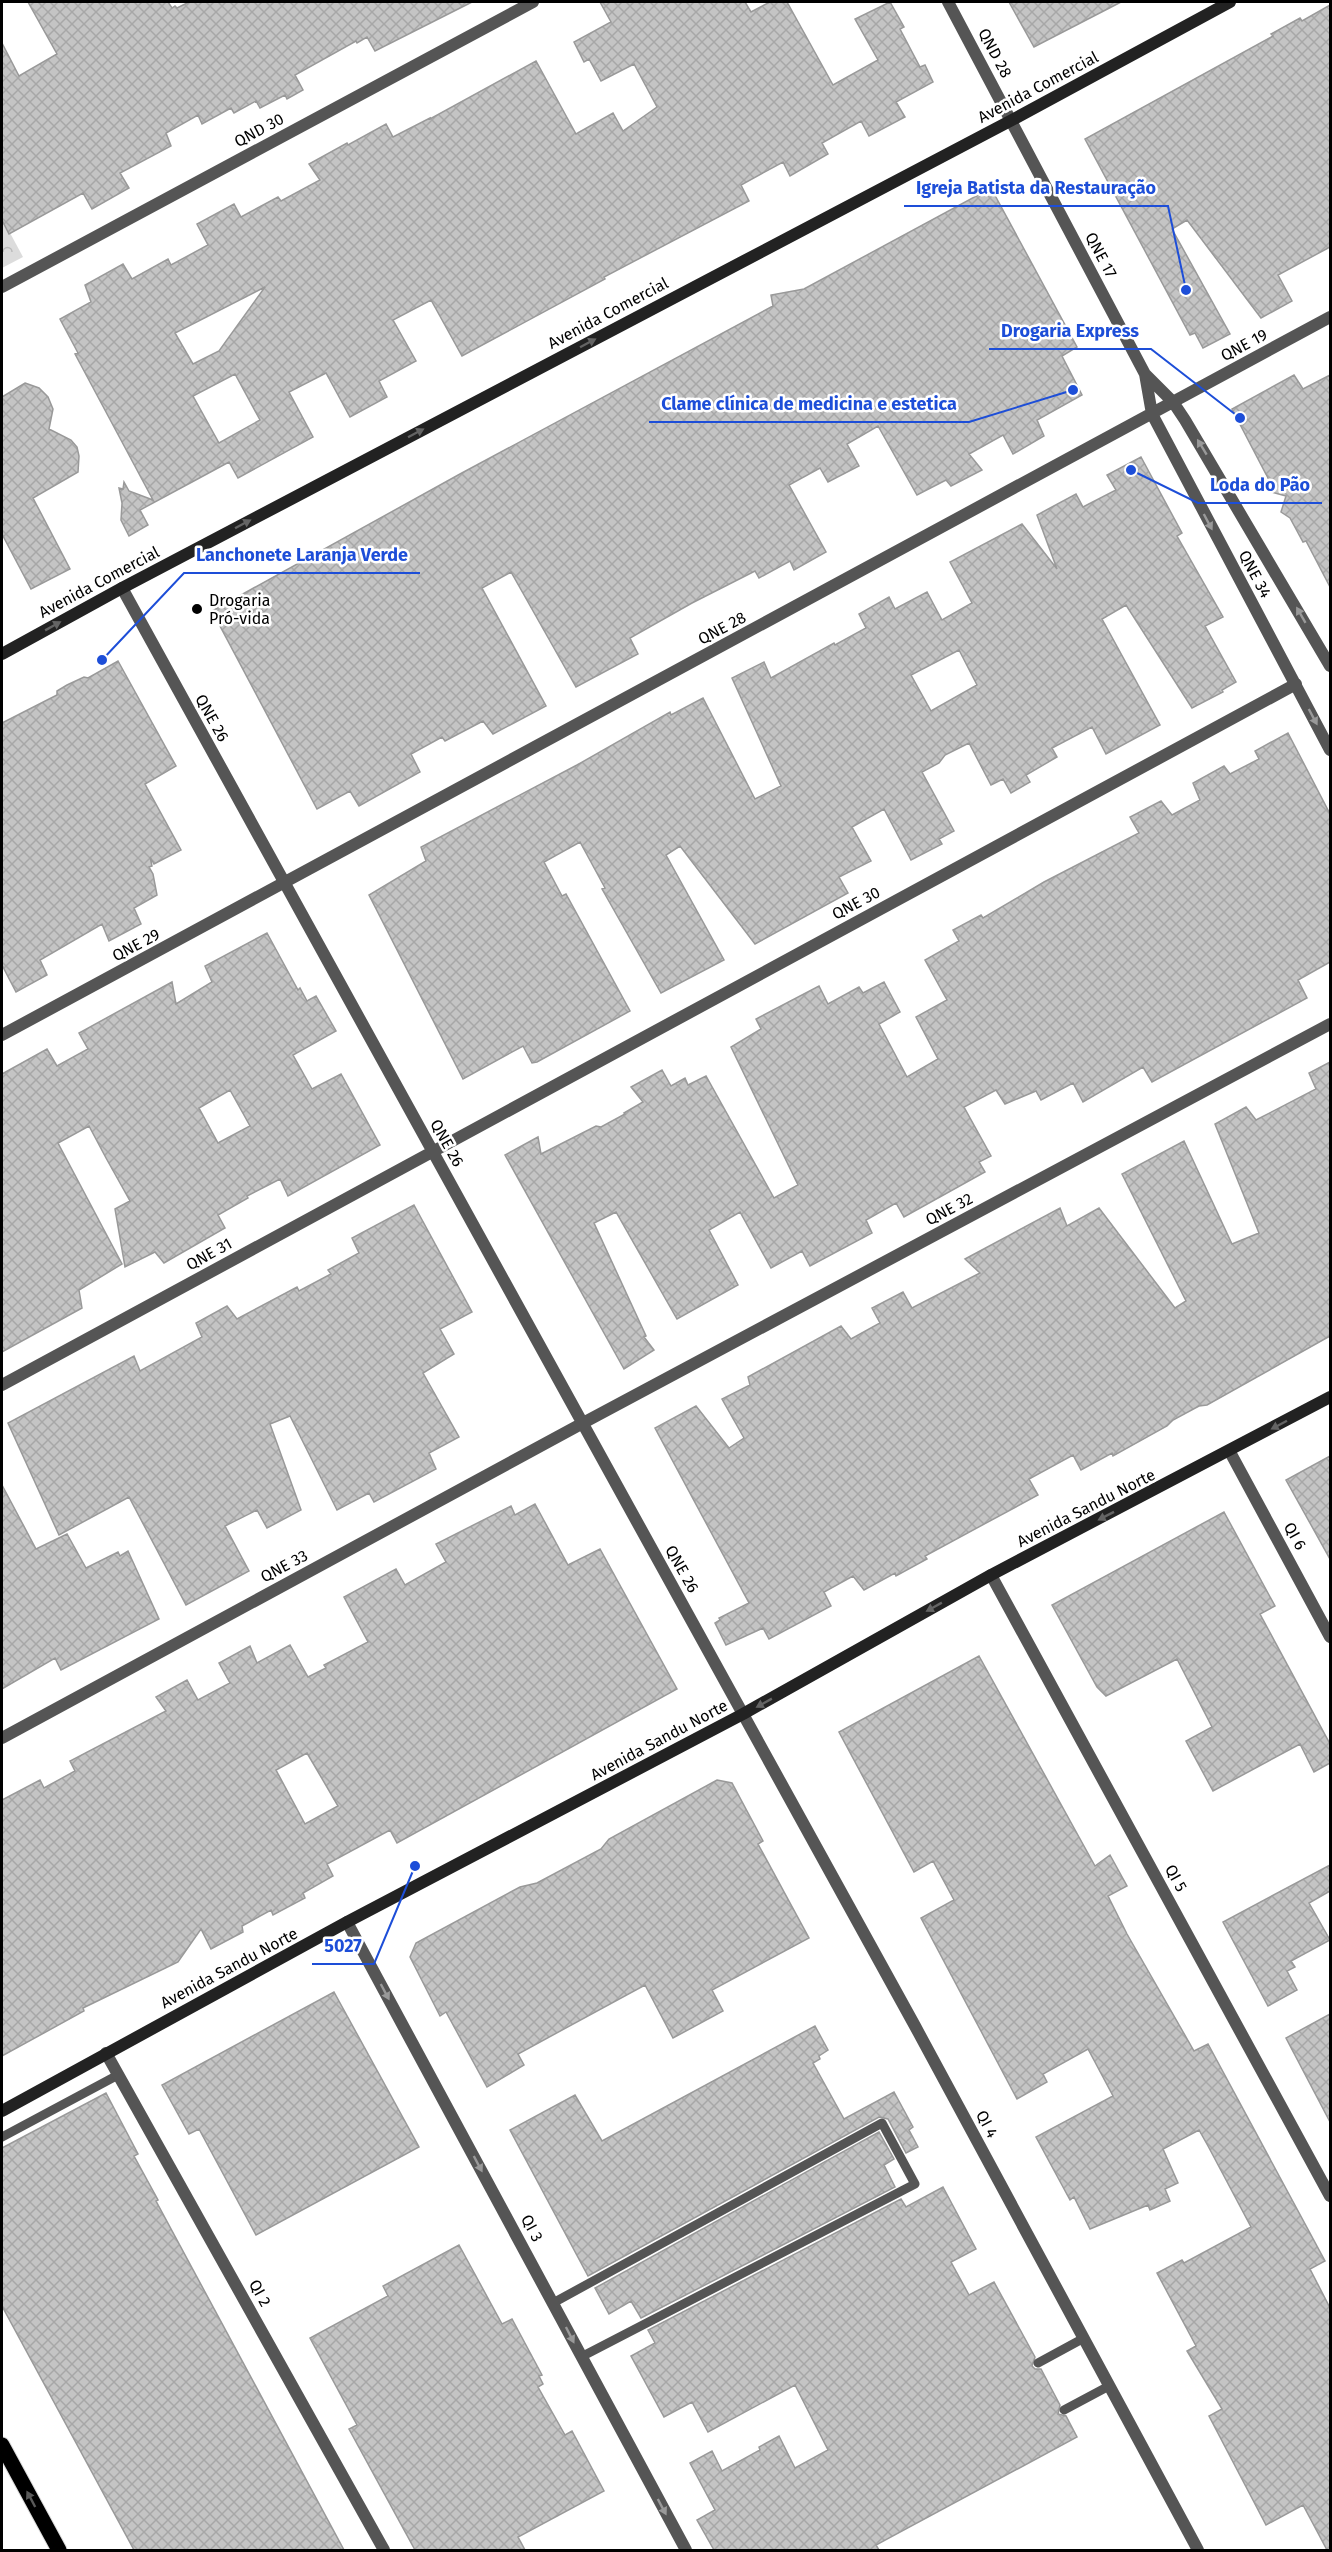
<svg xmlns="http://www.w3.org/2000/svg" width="1332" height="2552" font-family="'Fira Sans',sans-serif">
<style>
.forest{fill:url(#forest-crowns)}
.building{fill:url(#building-cross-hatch);stroke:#999;stroke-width:1.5;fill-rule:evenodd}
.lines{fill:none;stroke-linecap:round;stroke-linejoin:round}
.primary-casing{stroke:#dbdbdb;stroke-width:17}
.service{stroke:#555;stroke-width:9}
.minor{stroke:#555;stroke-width:12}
.secondary{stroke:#222;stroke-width:12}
.primary{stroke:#000;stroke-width:15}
.oneway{fill:#646464}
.oneway2{fill:#999}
.oneway3{fill:#595959}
.poi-dot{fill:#000;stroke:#fff;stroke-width:2}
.labels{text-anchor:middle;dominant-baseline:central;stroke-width:5;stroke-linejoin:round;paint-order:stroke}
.street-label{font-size:16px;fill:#000;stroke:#fff}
.poi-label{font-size:16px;fill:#000;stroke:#fff;text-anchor:start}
.leader{fill:none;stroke:#1d4ed8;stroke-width:2}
.callout-dot{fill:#1d4ed8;stroke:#fff;stroke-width:2}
.callout-label{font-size:18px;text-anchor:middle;font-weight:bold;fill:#1d4ed8;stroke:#fff;stroke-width:5;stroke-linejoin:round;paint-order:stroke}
</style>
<defs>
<pattern id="forest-crowns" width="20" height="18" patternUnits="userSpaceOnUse" patternTransform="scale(1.5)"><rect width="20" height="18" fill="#dcdcdc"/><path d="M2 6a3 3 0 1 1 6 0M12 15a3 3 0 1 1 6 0" fill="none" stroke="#bbb"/></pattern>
<pattern id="building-cross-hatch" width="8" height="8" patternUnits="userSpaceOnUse" patternTransform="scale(1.5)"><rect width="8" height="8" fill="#c4c4c4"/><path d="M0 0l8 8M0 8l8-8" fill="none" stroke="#a7a7a7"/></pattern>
</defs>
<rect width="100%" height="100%" fill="#fff"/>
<path class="forest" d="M 2,218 L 23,257 L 2,268 Z"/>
<path class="building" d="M 28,2 L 168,2 L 172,8 L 175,6 L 177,8 L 189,2 L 472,2 L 375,51 L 367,37 L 357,43 L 356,41 L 295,75 L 303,90 L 287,99 L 285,95 L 260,108 L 256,101 L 234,113 L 231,108 L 202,124 L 198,115 L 166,133 L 171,146 L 120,173 L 129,188 L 92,209 L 83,193 L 9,234 L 2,220 L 2,43 L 19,76 L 57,54 Z
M 600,2 L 745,2 L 751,12 L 770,2 L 787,2 L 833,85 L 878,60 L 855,19 L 890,2 L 904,27 L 900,29 L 920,67 L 925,65 L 933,82 L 896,102 L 905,117 L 869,136 L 861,121 L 822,143 L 828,154 L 790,176 L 783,162 L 741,185 L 749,201 L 604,277 L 605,279 L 462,356 L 431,300 L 393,320 L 416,361 L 379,381 L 387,397 L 350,417 L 326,373 L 289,392 L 313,437 L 238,478 L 229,462 L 192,482 L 140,510 L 148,525 L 129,536 L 121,520 L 122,503 L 119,488 L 123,489 L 124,482 L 129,491 L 153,500 L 75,354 L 78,353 L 60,319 L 91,302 L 85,285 L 123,264 L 132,279 L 168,259 L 171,265 L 208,245 L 197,224 L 234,204 L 241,217 L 278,197 L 281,201 L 320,180 L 309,164 L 347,143 L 348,145 L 386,124 L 393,137 L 430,118 L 430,119 L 536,61 L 576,134 L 613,113 L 623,131 L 657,107 L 634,64 L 601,81 L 589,59 L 584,62 L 574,42 L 611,22 ZM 265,287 L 219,351 L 193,364 L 175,333 ZM 235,374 L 260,420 L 219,443 L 193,396 Z
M 1009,2 L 1121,2 L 1034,47 Z
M 1330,5 L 1330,247 L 1278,275 L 1292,301 L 1261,318 L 1187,220 L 1172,229 L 1230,334 L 1203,348 L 1195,333 L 1190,335 L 1085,139 L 1273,36 L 1271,34 L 1300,18 L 1302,21 Z
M 991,188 L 1077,347 L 1062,356 L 1082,395 L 1037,420 L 1044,436 L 1013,454 L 1003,435 L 969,454 L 982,470 L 951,486 L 946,480 L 917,495 L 878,426 L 847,444 L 859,466 L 828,482 L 820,468 L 789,485 L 826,552 L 794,570 L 790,561 L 759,578 L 755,571 L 692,603 L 630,638 L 638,654 L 576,687 L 511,572 L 482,588 L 546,706 L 493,734 L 483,721 L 445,741 L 442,737 L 411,754 L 420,772 L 359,806 L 350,791 L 317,809 L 212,611 L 460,474 L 773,306 L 771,295 L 804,289 Z
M 1294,375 L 1303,389 L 1330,375 L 1330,587 L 1306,541 L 1303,542 L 1290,518 L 1281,512 L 1286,496 L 1271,492 L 1270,482 L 1232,409 Z
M 25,383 L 39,388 L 48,397 L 53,409 L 49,429 L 71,440 L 77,447 L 79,456 L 78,472 L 33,498 L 70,569 L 31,589 L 2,534 L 2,397 Z
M 1141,457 L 1182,533 L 1177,536 L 1223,617 L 1205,626 L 1236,682 L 1222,690 L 1223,692 L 1192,708 L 1126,605 L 1102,619 L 1160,725 L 1106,754 L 1092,727 L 1052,748 L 1057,757 L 1026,775 L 1030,782 L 1011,793 L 1003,779 L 991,785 L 969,743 L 945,755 L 939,763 L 922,772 L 954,831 L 939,839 L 942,844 L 911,860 L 884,809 L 852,827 L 871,861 L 839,877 L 848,893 L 755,944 L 680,846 L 666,855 L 724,960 L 661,993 L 602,889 L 605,888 L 580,842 L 544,862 L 562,896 L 566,894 L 630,1011 L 537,1062 L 532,1063 L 523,1046 L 463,1079 L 369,895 L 426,861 L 421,847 L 577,765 L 670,712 L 671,715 L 703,698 L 755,799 L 781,786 L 732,678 L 764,662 L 771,678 L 834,643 L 835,645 L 866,628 L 859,614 L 889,597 L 895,609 L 927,592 L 942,620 L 972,603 L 950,562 L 1022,524 L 1057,569 L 1037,515 L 1076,494 L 1083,507 L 1116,490 L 1107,475 ZM 959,650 L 977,685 L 931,711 L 911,675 Z
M 118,661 L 176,766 L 145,784 L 181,850 L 154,864 L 150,857 L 152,866 L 149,867 L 153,874 L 157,895 L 134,908 L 141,924 L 109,941 L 102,924 L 40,960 L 47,975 L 16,992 L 2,965 L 2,723 L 57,695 L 57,691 L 67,685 L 84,677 L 88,678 Z
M 1288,733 L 1330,814 L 1330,962 L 1298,980 L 1307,998 L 1152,1082 L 1143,1067 L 1083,1102 L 1073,1083 L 1041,1100 L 1036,1091 L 1005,1104 L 996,1090 L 964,1107 L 991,1156 L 979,1162 L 985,1172 L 904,1217 L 896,1203 L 866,1220 L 872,1233 L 810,1266 L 802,1251 L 771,1268 L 740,1212 L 709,1230 L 738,1285 L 677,1319 L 616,1212 L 594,1223 L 646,1336 L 644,1337 L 654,1350 L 624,1369 L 505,1155 L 538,1137 L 541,1154 L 596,1126 L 601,1127 L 625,1114 L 624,1113 L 643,1102 L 631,1087 L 662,1070 L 671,1086 L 685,1078 L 688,1085 L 706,1076 L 774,1198 L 798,1185 L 731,1047 L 761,1029 L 756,1019 L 819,986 L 828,1004 L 859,987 L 863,993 L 884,982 L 900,1012 L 879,1024 L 907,1077 L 938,1059 L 916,1017 L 947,1000 L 925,960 L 959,941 L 953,930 L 981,915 L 983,918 L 1044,882 L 1139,833 L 1130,817 L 1161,801 L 1172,815 L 1200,800 L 1193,783 L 1224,766 L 1230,774 L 1259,759 L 1255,751 Z
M 267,933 L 298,990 L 300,988 L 307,1001 L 316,996 L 336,1031 L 293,1055 L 312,1089 L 341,1074 L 380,1145 L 288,1196 L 280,1179 L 247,1196 L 248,1198 L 218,1215 L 225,1228 L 164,1263 L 155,1252 L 125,1267 L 115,1209 L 130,1201 L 106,1158 L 89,1126 L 58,1143 L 122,1264 L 79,1290 L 82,1308 L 2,1352 L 2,1074 L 47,1049 L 57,1066 L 88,1049 L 79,1033 L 172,982 L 176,1004 L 212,982 L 205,966 ZM 230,1090 L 250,1126 L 218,1143 L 199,1108 Z
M 1330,1062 L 1330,1336 L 1207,1405 L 1199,1406 L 1173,1420 L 1167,1426 L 1113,1456 L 1112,1453 L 1081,1470 L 1073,1455 L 1029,1479 L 1038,1495 L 925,1556 L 927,1559 L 896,1576 L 895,1573 L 864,1590 L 853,1576 L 824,1592 L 831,1606 L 769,1639 L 763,1628 L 726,1645 L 715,1623 L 720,1620 L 719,1618 L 749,1603 L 655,1428 L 696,1406 L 729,1448 L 744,1438 L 722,1399 L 750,1385 L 748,1377 L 841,1326 L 851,1339 L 880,1323 L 872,1308 L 903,1292 L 912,1308 L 980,1273 L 965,1259 L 1060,1208 L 1067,1226 L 1099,1208 L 1175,1308 L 1186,1301 L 1122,1174 L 1184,1141 L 1232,1244 L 1259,1233 L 1215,1124 L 1246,1107 L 1256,1120 L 1316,1089 L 1309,1073 Z
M 414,1205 L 472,1312 L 440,1329 L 454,1354 L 423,1373 L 459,1437 L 429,1453 L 436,1469 L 374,1502 L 369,1493 L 337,1510 L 290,1416 L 270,1424 L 301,1510 L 267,1528 L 257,1510 L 225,1526 L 249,1571 L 186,1605 L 129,1497 L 59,1535 L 8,1423 L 134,1356 L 140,1371 L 202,1337 L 196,1323 L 227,1306 L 237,1319 L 297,1287 L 299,1291 L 331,1274 L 328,1270 L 359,1253 L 352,1238 Z
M 1330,1456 L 1330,1559 L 1286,1480 Z
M 2,1485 L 36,1549 L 67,1534 L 86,1568 L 118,1552 L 120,1556 L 128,1551 L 159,1619 L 61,1670 L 55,1658 L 2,1689 Z
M 535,1504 L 568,1565 L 600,1549 L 677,1689 L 397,1843 L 390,1830 L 327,1864 L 333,1876 L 303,1893 L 305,1898 L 273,1915 L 271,1910 L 242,1926 L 243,1932 L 211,1949 L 201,1929 L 178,1962 L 83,2008 L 84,2011 L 2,2056 L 2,1800 L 40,1780 L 44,1788 L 75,1771 L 70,1761 L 166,1711 L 156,1697 L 187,1680 L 198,1700 L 230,1683 L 219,1663 L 250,1646 L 257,1663 L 290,1645 L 308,1677 L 326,1668 L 324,1665 L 368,1642 L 344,1597 L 396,1569 L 405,1585 L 446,1562 L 436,1544 L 511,1506 L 515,1515 ZM 307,1753 L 338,1806 L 305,1824 L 276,1770 Z
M 1224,1512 L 1275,1606 L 1260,1614 L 1330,1744 L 1330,1763 L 1314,1772 L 1300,1744 L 1213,1791 L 1186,1741 L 1212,1727 L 1177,1659 L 1106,1696 L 1097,1687 L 1052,1605 Z
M 979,1656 L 1095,1866 L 1110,1855 L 1127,1886 L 1108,1896 L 1127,1934 L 1194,2051 L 1208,2044 L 1325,2261 L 1310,2269 L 1330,2308 L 1330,2550 L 1327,2550 L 1303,2505 L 1266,2525 L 1209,2416 L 1222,2409 L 1187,2351 L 1196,2346 L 1157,2273 L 1182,2260 L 1184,2263 L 1251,2227 L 1208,2146 L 1199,2130 L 1163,2149 L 1178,2183 L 1165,2189 L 1170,2201 L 1150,2210 L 1148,2205 L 1090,2229 L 1074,2197 L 1070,2200 L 1036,2137 L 1113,2096 L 1088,2049 L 1043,2074 L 1047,2082 L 1017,2099 L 921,1918 L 954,1900 L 933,1861 L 914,1872 L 839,1732 Z
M 717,1780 L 732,1783 L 763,1841 L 758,1844 L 809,1938 L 712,1990 L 723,2011 L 673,2038 L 645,1985 L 518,2054 L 524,2065 L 487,2087 L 446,2012 L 440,2016 L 410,1957 L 416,1943 L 520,1887 L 537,1883 L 601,1849 L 609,1839 Z
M 1330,1865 L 1330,1891 L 1309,1903 L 1330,1940 L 1291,1961 L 1295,1967 L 1287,1971 L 1297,1990 L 1268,2006 L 1223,1922 Z
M 334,1992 L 419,2147 L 256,2235 L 199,2129 L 189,2134 L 162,2085 Z
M 1330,2014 L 1330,2122 L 1286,2038 Z
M 815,2026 L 828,2050 L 819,2056 L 820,2059 L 813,2063 L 844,2119 L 894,2092 L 913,2127 L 909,2130 L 918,2147 L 906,2153 L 888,2119 L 879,2117 L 588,2276 L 510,2130 L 575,2095 L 602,2141 Z
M 106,2093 L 138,2154 L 134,2156 L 158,2200 L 156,2201 L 344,2550 L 134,2550 L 2,2306 L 2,2148 Z
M 879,2132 L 894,2159 L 884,2165 L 895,2187 L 641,2318 L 631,2301 L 609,2314 L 595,2288 Z
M 943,2187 L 976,2249 L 951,2262 L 969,2295 L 994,2282 L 1035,2357 L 1032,2366 L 1035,2369 L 1041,2369 L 1060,2405 L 1058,2414 L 1066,2416 L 1077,2437 L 876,2545 L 879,2550 L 714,2550 L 697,2520 L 715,2510 L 690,2463 L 712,2451 L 722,2471 L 760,2450 L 759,2447 L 779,2436 L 795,2468 L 828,2450 L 795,2385 L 708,2432 L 692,2402 L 664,2417 L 631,2356 L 655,2343 L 648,2330 L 901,2199 L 906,2207 Z
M 459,2245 L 502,2324 L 512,2319 L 542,2375 L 539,2376 L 543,2384 L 538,2387 L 565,2435 L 572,2431 L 604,2491 L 518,2537 L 525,2550 L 415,2550 L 349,2429 L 357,2425 L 310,2338 L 388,2296 L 383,2286 Z"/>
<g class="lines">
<defs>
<path id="primary" d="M 2,2445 L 59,2550"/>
</defs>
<use href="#primary" class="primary-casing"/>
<path class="service" d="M 2,2137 L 118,2075
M 553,2303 L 882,2123 L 915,2184 L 581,2357
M 1038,2363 L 1084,2338
M 1064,2410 L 1109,2386"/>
<path class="minor" d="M 948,2 L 1145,374 L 1173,402 L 1185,420 L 1330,666
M 2,287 L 533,2
M 1145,374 L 1152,414 L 1330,750
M 122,588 L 915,2026 L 1198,2550
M 2,1035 L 1330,317
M 2,1385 L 1296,684
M 1230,1452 L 1330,1637
M 991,1575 L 1330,2196
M 2,1738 L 583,1423 L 1330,1024
M 347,1922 L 686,2550
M 106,2053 L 384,2550"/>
<path class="secondary" d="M 2,654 L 122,588 L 1012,120 L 1230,2
M 2,2111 L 347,1922 L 743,1714 L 991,1575 L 1330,1397"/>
<use href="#primary" class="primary"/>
</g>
<defs><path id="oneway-solid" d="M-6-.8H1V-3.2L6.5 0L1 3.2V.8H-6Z" transform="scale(1.5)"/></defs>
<g class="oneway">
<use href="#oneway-solid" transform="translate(588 343) rotate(-28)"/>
<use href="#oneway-solid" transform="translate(416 433) rotate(-28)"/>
<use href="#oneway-solid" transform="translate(243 524) rotate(-28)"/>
<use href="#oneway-solid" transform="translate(53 626) rotate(-29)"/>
<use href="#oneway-solid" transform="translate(1279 1425) rotate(152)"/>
<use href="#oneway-solid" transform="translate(1106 1516) rotate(153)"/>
<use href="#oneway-solid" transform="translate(934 1607) rotate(151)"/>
<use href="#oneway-solid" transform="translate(764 1703) rotate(151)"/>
</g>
<g class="oneway2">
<use href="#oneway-solid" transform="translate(1202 447) rotate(-121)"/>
<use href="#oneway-solid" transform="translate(1208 522) rotate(62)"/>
<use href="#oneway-solid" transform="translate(1301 615) rotate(-120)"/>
<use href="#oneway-solid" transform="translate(1313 717) rotate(62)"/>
<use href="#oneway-solid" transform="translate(385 1992) rotate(62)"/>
<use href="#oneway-solid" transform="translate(478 2164) rotate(62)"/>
<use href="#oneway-solid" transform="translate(570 2335) rotate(63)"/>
<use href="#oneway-solid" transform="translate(662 2507) rotate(62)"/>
</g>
<use class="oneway3" href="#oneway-solid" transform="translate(31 2499) rotate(-118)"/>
<circle class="poi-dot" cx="197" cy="609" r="6"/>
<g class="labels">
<g class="street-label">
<text transform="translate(995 53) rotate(62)">QND 28</text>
<text transform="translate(1038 87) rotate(-28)">Avenida Comercial</text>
<text transform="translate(259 130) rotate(-28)">QND 30</text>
<text transform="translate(1101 255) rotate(62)">QNE 17</text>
<text transform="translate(608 313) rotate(-28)">Avenida Comercial</text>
<text transform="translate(1244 345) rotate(-28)">QNE 19</text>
<text transform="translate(1255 574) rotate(62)">QNE 34</text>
<text transform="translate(99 582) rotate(-28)">Avenida Comercial</text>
<text transform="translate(722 628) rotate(-28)">QNE 28</text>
<text transform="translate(212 718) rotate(61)">QNE 26</text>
<text transform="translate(856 903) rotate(-28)">QNE 30</text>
<text transform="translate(136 945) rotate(-28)">QNE 29</text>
<text transform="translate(447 1143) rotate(61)">QNE 26</text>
<text transform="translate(949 1209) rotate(-28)">QNE 32</text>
<text transform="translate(209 1254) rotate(-29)">QNE 31</text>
<text transform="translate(1086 1508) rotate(-27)">Avenida Sandu Norte</text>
<text transform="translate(1295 1536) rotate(61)">QI 6</text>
<text transform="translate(284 1566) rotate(-28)">QNE 33</text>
<text transform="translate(682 1569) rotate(61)">QNE 26</text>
<text transform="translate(659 1740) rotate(-28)">Avenida Sandu Norte</text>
<text transform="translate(1176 1878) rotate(61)">QI 5</text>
<text transform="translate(229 1968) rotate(-28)">Avenida Sandu Norte</text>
<text transform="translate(987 2124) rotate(62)">QI 4</text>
<text transform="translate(532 2228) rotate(62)">QI 3</text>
<text transform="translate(260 2293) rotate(61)">QI 2</text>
</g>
<g class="poi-label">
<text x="209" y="600">Drogaria<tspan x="209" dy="18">Pró-vida</tspan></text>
</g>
</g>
<path class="leader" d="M1186 290L1168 206H904M1240 418L1151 349H989M1073 390L969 422H649M1131 470L1198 503H1322M102 660L184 573H420M415 1866L374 1964H312"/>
<g class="callout-dot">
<circle cx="1186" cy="290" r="6"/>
<circle cx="1240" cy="418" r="6"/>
<circle cx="1073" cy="390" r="6"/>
<circle cx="1131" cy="470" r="6"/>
<circle cx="102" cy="660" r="6"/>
<circle cx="415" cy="1866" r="6"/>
</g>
<g class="callout-label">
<text x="1036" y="194">Igreja Batista da Restauração</text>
<text x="1070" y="337">Drogaria Express</text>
<text x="809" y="410">Clame clínica de medicina e estetica</text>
<text x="1260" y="491">Loda do Pão</text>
<text x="302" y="561">Lanchonete Laranja Verde</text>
<text x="343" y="1952">5027</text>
</g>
<rect width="1332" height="2552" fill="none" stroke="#000000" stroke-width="6"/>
</svg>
